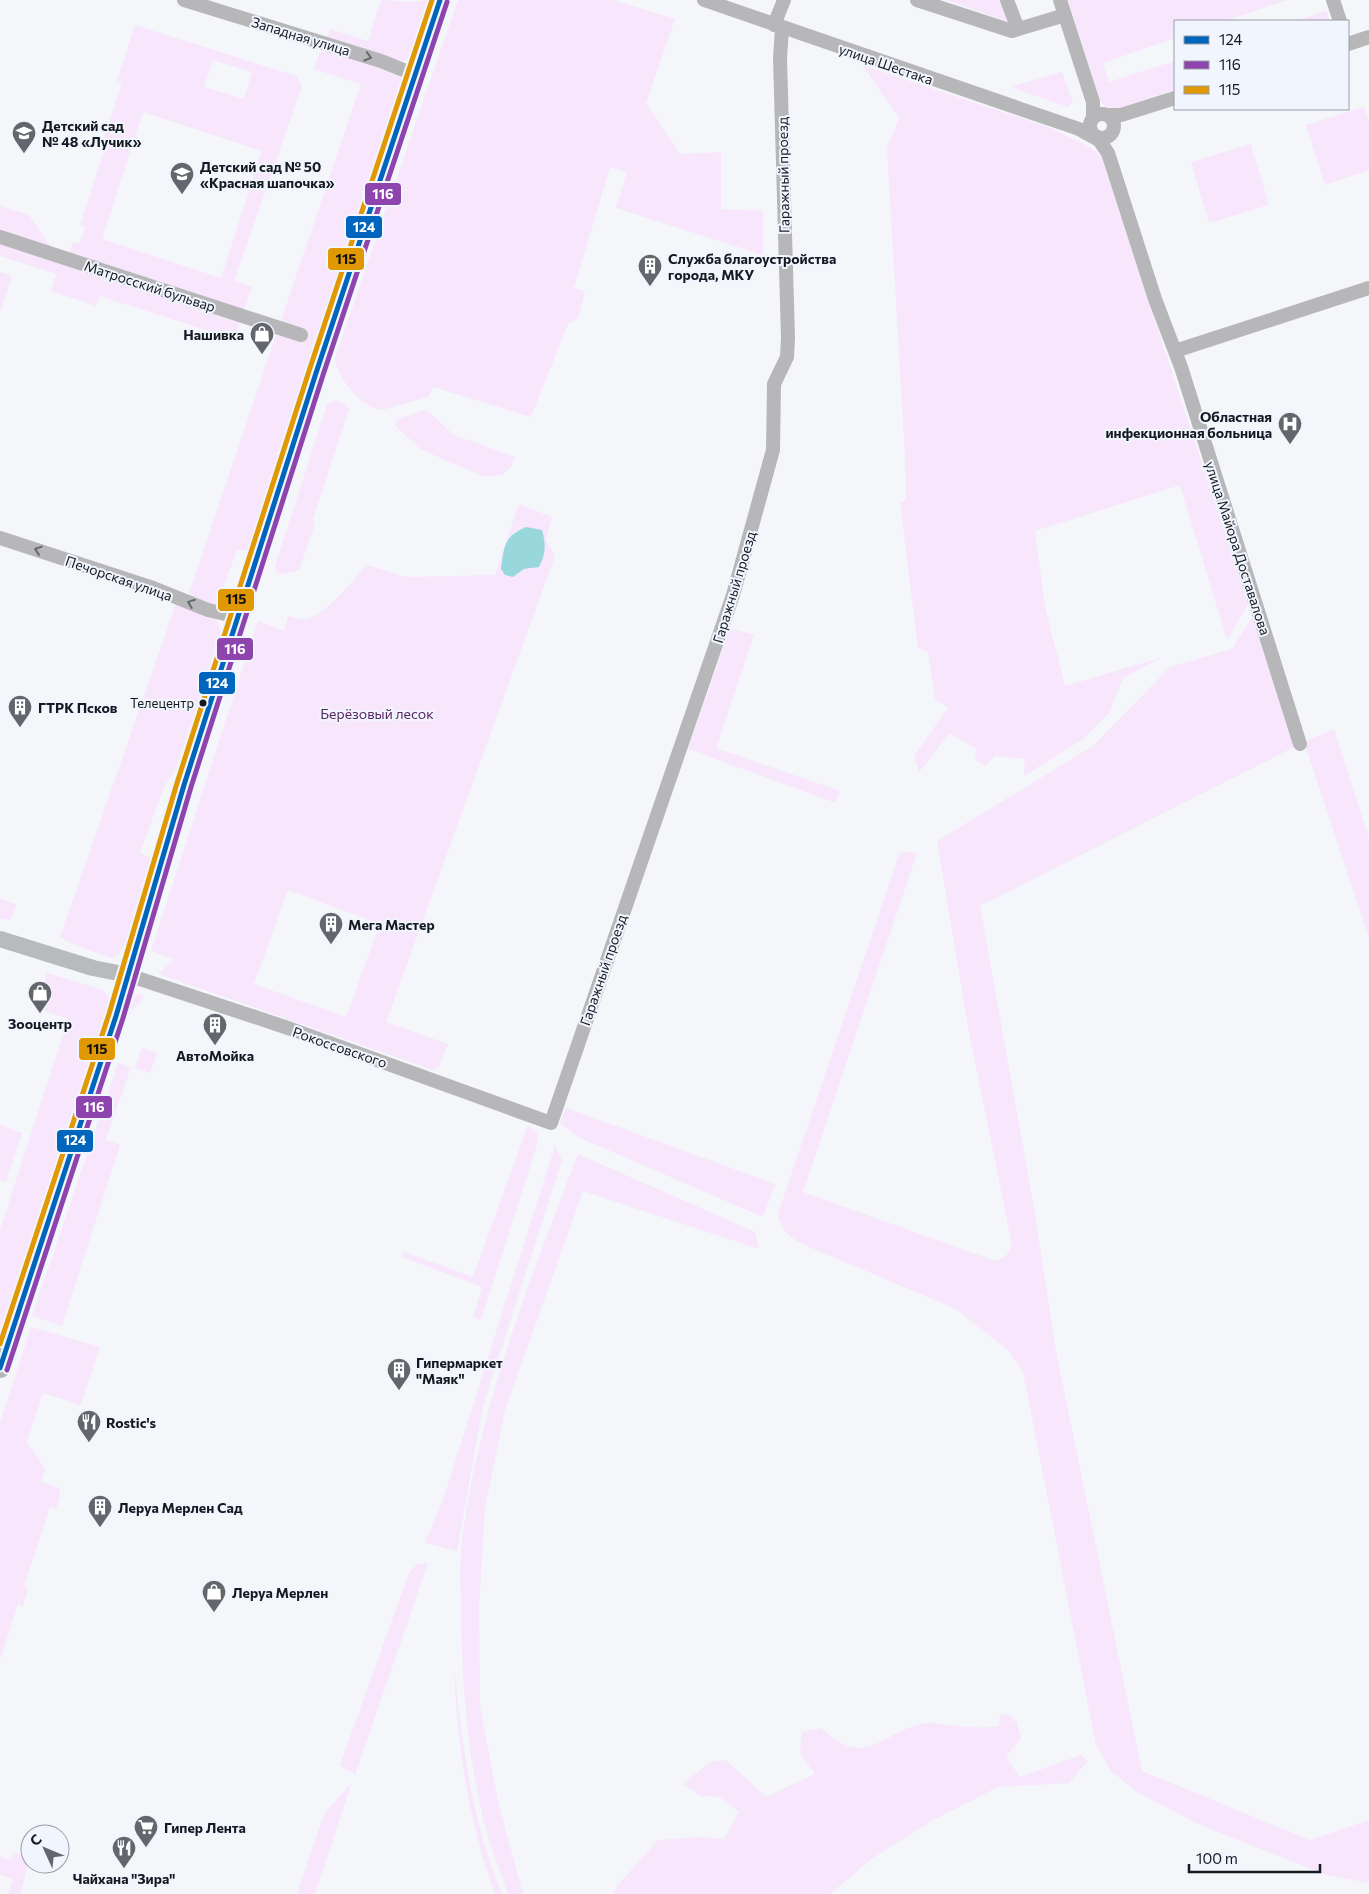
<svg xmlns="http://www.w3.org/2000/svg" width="1369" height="1894" font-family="Commissioner,sans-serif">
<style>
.green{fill:#f7e6fc;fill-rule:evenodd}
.water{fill:#98d8dd}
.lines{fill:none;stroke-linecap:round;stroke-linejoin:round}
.minor{stroke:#b7b7ba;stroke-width:14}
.major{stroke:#b9babe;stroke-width:16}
.highway{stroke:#b4b5b9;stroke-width:20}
.bus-1-casing{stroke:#f1f5fd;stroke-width:9}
.bus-2-casing{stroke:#f1f5fd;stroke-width:9}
.bus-3-casing{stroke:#f1f5fd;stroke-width:9}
.bus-1{stroke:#0065bd;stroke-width:5}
.bus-2{stroke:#8e44ad;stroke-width:5}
.bus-3{stroke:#e09803;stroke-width:5}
.oneway{stroke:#66686d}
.bus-dot{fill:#151920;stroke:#f1f5fd;stroke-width:2}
.labels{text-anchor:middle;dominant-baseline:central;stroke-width:4;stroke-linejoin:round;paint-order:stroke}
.bus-label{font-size:13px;fill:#151920;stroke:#f1f5fd;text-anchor:end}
.street-label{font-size:14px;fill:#151920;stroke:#f1f5fd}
.poi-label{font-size:14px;font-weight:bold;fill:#151920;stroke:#f1f5fd;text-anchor:start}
.park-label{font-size:14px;fill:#592462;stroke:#f1f5fd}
.line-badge{stroke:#f1f5fd;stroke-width:2}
.badge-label{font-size:14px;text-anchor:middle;font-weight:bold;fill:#fff}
.pale-badge-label{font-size:14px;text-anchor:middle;font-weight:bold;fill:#111}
</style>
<rect width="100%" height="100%" fill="#f4f6fa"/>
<path class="green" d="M 381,0 L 411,2 L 427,0 L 428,6 L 409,60 L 395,61 L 325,44 L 330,29 L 368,41 Z
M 458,0 L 613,0 L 675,19 L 646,103 L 680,154 L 721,152 L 721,209 L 763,211 L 763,255 L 616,208 L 627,172 L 610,167 L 574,288 L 585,291 L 578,318 L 568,324 L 531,417 L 433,387 L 428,397 L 382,410 C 362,408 336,377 335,358 Z
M 946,0 L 1002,0 L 1012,23 Z
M 1068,0 L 1287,0 L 1225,21 L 1175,21 L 1175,38 L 1103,63 L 1109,82 L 1175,61 L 1175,90 L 1118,108 L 1106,107 L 1100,100 Z
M 1326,11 L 1330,21 L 1295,21 Z
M 135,25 L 296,76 L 302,86 L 234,281 L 252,287 L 234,339 L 100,296 L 96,306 L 51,291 L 56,274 L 0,256 L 0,206 L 29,215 L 50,246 L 69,253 L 73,242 L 79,244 L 85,227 L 80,225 L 107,142 L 103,141 L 122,83 L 117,81 ZM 213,60 L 252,72 L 244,99 L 204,87 ZM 143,112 L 262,151 L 221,278 L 102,239 Z
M 326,50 L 399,74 L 404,82 L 250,550 L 237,550 L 216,608 L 187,599 L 361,84 L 314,69 L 319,53 Z
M 862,65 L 1050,128 L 1086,145 L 1101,156 L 1248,604 L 1227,640 L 1180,485 L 1035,531 L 1045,607 L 1065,686 L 1163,657 L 1123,678 L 1109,713 L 1083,739 L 1024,776 L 1025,759 L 995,756 L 986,766 L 975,760 L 976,749 L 950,733 L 919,772 L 914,756 L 948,708 L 935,699 L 928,652 L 918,648 L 900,502 L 906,501 L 905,456 L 887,149 L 899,118 Z
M 1062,72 L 1073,102 L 1068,107 L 1013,88 L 1013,86 Z
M 1364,107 L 1369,123 L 1369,170 L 1325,185 L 1306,125 Z
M 1251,144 L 1269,205 L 1209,223 L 1191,162 Z
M 0,272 L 12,276 L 0,312 Z
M 335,400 L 344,403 L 349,409 L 313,519 L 315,524 L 299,570 L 280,574 L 276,572 L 275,566 L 327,405 Z
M 426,409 L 454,435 L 515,457 L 511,467 L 502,475 L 482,476 L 420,449 L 395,425 L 397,420 Z
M 519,504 L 552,517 L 546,540 L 555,556 L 386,1022 L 448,1044 L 439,1066 L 433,1070 L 159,974 L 174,959 L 151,951 L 258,621 L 284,631 L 288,616 C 293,617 299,620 304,619 C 326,617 352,580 367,565 L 406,577 L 495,575 L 504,549 L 501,569 L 517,575 L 524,569 L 532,569 L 526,527 L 514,532 L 507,539 ZM 288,890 L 380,924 L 346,1017 L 254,984 Z
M 176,604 L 215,618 L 222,634 L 176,768 L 164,787 L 140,853 L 153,859 L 128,939 L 119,954 L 111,958 L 75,945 L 60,937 Z
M 1254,614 L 1296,746 L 980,906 L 1034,1208 L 1056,1351 L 1142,1771 L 1310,1840 L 1369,1820 L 1369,1883 L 1324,1874 L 1196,1823 L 1137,1792 L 1111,1771 L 1096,1745 L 1023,1372 L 1009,1351 L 956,1309 L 800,1243 C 788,1235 781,1230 778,1214 L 900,852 L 917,853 L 803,1192 L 995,1261 L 1006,1256 L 1012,1245 L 968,1027 L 937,841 L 1093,746 L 1170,667 L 1232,649 Z
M 730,628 L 754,635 L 716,748 L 840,791 L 836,803 L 688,749 Z
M 1334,729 L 1369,838 L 1369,938 L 1304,742 Z
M 0,899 L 16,904 L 11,920 L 0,919 Z
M 47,973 L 103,990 L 111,1000 L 0,1332 L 0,1230 L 68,1019 L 36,1008 Z
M 139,994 L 144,995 L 140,1003 L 130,1011 L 127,1010 L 131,1001 Z
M 142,1048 L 157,1053 L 150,1073 L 135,1068 Z
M 118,1063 L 131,1067 L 106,1140 L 120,1145 L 62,1326 L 32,1316 Z
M 566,1108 L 775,1184 L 763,1217 L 578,1137 L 560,1123 Z
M 0,1125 L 22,1133 L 6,1182 L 0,1180 Z
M 528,1125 L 538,1135 L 536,1148 L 481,1320 L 473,1317 L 482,1287 L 402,1257 L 404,1252 L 473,1277 Z
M 555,1146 L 562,1160 L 483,1406 L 457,1551 L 425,1543 L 442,1503 Z
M 578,1154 L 755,1232 L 759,1249 L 583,1191 L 505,1410 L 485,1508 L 479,1608 L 480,1706 L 498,1801 L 523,1894 L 508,1894 C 499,1868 488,1841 482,1814 C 467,1749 462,1682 461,1616 C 461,1591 459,1564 462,1539 C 479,1408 531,1277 578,1154 Z
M 31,1327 L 100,1347 L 81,1405 L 43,1393 L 27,1442 L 45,1469 L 41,1482 L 59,1488 L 60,1495 L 56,1509 L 50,1507 L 24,1586 L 28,1588 L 23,1606 L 18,1604 L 0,1660 L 0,1423 Z
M 428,1563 L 355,1775 L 340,1765 L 409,1573 L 417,1564 Z
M 454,1666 C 462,1743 472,1823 502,1894 L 495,1894 C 468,1822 457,1742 454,1666 Z
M 1000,1714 L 1013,1716 L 1012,1724 L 1016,1719 L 1021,1738 L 1006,1757 L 1020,1777 L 1081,1755 L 1088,1761 L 1069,1783 L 998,1787 L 933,1820 L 873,1858 L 830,1894 L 613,1894 L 617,1886 L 658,1840 L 699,1837 L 724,1839 L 739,1812 L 720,1797 L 700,1796 L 683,1784 L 710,1762 L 726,1760 L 766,1797 L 815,1774 L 800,1754 L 802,1732 L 821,1728 C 868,1772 882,1730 926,1723 C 933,1722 942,1724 949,1725 C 966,1727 982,1729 999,1726 Z
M 352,1782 L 315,1894 L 297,1894 L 324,1814 Z
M 16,1853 L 30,1858 L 20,1894 L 8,1894 L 13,1879 L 0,1875 L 0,1857 L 10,1860 Z"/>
<path class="water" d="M 526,527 L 542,530 C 546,545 546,553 539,567 L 524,569 L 513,577 L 505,575 L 501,569 C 504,546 504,536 526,527 Z"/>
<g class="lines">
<path class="minor" d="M 184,0 L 381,61 L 416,75
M 704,0 L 1079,129 L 1099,140 L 1108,153 L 1155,299 L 1181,367 L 1300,744
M 917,0 L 1012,31 L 1065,15
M 1007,0 L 1018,29
M 1060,0 L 1093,102 L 1093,117
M 1333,0 L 1340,21
M 774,25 L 784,0
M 1348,44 L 1369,37
M1090 126a12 12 0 1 1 24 0a12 12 0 1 1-24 0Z
M 1106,115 L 1121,115 L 1175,98
M 0,237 L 301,335
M 1175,351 L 1369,288
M 0,538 L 153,588 L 208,610 L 238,617
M 128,975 L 291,1029 L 551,1123 L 733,595 L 773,450 L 774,384 L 787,357 L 788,338 L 780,58 L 782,28"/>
<path class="major" d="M 0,939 L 93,968 L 128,975"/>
<path class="highway" d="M 0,1368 L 116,1016 L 184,785 L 316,373 L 440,0"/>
<defs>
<path id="bus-1" d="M 0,1368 L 116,1016 L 184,785 L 316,373 L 440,0"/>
<path id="bus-2" d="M 7,1370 L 123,1018 L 191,787 L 323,375 L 447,2"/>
<path id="bus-3" d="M 0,1344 L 109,1014 L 177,783 L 309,371 L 432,0"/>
</defs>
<use href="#bus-1" class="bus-1-casing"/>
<use href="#bus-2" class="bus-2-casing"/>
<use href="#bus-3" class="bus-3-casing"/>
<use href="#bus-1" class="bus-1"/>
<use href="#bus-2" class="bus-2"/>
<use href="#bus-3" class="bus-3"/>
</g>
<defs><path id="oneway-chevron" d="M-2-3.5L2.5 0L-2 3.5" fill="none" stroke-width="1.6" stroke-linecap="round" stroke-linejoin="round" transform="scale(1.25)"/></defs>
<g class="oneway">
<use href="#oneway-chevron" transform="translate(368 57) rotate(17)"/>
<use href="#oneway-chevron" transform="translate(38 550) rotate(-162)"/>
<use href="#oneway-chevron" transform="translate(191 603) rotate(-159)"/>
</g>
<defs>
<symbol id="school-pin" viewBox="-11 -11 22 30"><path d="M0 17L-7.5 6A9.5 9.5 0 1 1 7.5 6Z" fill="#63666c" stroke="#f1f5fd"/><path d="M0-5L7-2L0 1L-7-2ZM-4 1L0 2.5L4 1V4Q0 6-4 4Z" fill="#fff"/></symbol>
<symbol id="building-pin" viewBox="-11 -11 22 30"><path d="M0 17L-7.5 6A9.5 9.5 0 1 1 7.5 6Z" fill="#63666c" stroke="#f1f5fd"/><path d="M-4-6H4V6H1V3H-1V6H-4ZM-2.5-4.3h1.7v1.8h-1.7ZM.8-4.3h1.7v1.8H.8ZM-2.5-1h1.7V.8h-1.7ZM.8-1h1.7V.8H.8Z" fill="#fff"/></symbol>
<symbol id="shop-pin" viewBox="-11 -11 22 30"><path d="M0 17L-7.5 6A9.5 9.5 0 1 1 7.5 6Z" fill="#63666c" stroke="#f1f5fd"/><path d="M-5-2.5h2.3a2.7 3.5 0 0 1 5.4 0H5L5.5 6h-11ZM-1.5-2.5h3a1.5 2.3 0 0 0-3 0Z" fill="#fff"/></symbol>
<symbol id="hospital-pin" viewBox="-11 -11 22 30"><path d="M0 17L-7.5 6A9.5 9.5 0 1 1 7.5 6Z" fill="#63666c" stroke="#f1f5fd"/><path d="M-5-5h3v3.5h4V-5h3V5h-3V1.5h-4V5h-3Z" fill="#fff"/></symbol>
<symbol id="restaurant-pin" viewBox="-11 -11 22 30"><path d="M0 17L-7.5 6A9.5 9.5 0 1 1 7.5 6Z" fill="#63666c" stroke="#f1f5fd"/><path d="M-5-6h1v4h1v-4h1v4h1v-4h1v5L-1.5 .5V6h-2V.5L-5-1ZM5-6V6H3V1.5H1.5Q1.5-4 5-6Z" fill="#fff"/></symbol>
<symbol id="supermarket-pin" viewBox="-11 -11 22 30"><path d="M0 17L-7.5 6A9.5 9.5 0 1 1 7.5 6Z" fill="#63666c" stroke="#f1f5fd"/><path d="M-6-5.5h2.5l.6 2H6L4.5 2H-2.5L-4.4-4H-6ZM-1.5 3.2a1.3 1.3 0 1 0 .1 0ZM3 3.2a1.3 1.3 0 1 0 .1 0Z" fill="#fff"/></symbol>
</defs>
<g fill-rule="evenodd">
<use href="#school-pin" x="10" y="119" width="28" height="38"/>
<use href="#school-pin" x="168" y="160" width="28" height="38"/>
<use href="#building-pin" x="636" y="252" width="28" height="38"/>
<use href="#shop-pin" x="248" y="320" width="28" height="38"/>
<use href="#hospital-pin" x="1276" y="410" width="28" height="38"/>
<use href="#building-pin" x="6" y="693" width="28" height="38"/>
<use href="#building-pin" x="317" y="910" width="28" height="38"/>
<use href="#shop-pin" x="26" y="979" width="28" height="38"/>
<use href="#building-pin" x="201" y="1011" width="28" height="38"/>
<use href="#building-pin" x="385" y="1356" width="28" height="38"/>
<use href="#restaurant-pin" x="75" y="1408" width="28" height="38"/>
<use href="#building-pin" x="86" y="1493" width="28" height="38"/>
<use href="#shop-pin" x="200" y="1578" width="28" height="38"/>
<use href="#supermarket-pin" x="132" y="1813" width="28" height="38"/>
<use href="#restaurant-pin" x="110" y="1834" width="28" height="38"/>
</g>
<circle class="bus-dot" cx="203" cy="703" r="4.5"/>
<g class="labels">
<g class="bus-label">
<text x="194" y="703">Телецентр</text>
</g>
<g class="street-label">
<text transform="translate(301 36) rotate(17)">Западная улица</text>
<text transform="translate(886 64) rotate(19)">улица Шестака</text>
<text transform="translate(783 175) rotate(-91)">Гаражный проезд</text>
<text transform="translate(150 286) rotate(18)">Матросский бульвар</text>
<text transform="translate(1238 548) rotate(72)">улица Майора Доставалова</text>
<text transform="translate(119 578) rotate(19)">Печорская улица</text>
<text transform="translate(734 587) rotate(-73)">Гаражный проезд</text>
<text transform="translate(603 970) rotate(-71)">Гаражный проезд</text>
<text transform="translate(340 1047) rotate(19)">Рокоссовского</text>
</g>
<g class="poi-label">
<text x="42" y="125">Детский сад<tspan x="42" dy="16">№ 48 «Лучик»</tspan></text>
<text x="200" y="166">Детский сад № 50<tspan x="200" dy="16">«Красная шапочка»</tspan></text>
<text x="668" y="258">Служба благоустройства<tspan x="668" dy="16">города, МКУ</tspan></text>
<text x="244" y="334" text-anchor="end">Нашивка</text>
<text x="1272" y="416" text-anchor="end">Областная<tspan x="1272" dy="16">инфекционная больница</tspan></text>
<text x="38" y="707">ГТРК Псков</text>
<text x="348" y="924">Мега Мастер</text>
<text x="40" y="1023" text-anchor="middle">Зооцентр</text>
<text x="215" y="1055" text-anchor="middle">АвтоМойка</text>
<text x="416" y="1362">Гипермаркет<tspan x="416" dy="16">"Маяк"</tspan></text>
<text x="106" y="1422">Rostic's</text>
<text x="118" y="1507">Леруа Мерлен Сад</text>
<text x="232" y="1592">Леруа Мерлен</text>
<text x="164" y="1827">Гипер Лента</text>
<text x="124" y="1878" text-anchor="middle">Чайхана "Зира"</text>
</g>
<g class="park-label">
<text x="377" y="713">Берёзовый лесок</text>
</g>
</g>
<g class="line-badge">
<rect x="364" y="182" width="38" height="24" rx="5" fill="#8e44ad"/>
<rect x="345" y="215" width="38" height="24" rx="5" fill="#0065bd"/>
<rect x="327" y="247" width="38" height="24" rx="5" fill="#e09803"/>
<rect x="217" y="588" width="38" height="24" rx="5" fill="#e09803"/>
<rect x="216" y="637" width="38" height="24" rx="5" fill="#8e44ad"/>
<rect x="198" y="671" width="38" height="24" rx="5" fill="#0065bd"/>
<rect x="78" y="1037" width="38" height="24" rx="5" fill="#e09803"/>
<rect x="75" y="1095" width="38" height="24" rx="5" fill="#8e44ad"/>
<rect x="56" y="1129" width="38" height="24" rx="5" fill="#0065bd"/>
</g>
<g class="badge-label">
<text x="383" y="199">116</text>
<text x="364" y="232">124</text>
<text x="235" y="654">116</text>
<text x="217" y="688">124</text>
<text x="94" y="1112">116</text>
<text x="75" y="1145">124</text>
</g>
<g class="pale-badge-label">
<text x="346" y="264">115</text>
<text x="236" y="604">115</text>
<text x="97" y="1054">115</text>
</g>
<rect x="1174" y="20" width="175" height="90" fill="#f1f5fd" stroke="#999da5"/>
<rect x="1184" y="36" width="25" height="8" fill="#0065bd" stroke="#999da5"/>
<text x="1219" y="45" font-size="15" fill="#151920">124</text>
<rect x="1184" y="61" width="25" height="8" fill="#8e44ad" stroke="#999da5"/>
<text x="1219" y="70" font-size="15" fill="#151920">116</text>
<rect x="1184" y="86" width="25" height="8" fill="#e09803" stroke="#999da5"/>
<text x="1219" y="95" font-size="15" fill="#151920">115</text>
<g transform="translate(45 1849) rotate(314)"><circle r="24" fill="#f1f5fd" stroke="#999da5"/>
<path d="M0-4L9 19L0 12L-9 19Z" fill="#63666c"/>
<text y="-8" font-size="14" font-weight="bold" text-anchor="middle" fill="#151920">С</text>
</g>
<path d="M1189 1864v8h131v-8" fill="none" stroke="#151920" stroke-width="2.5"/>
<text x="1196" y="1864" font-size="15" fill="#151920" stroke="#f1f5fd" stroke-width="4" paint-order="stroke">100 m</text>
</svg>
